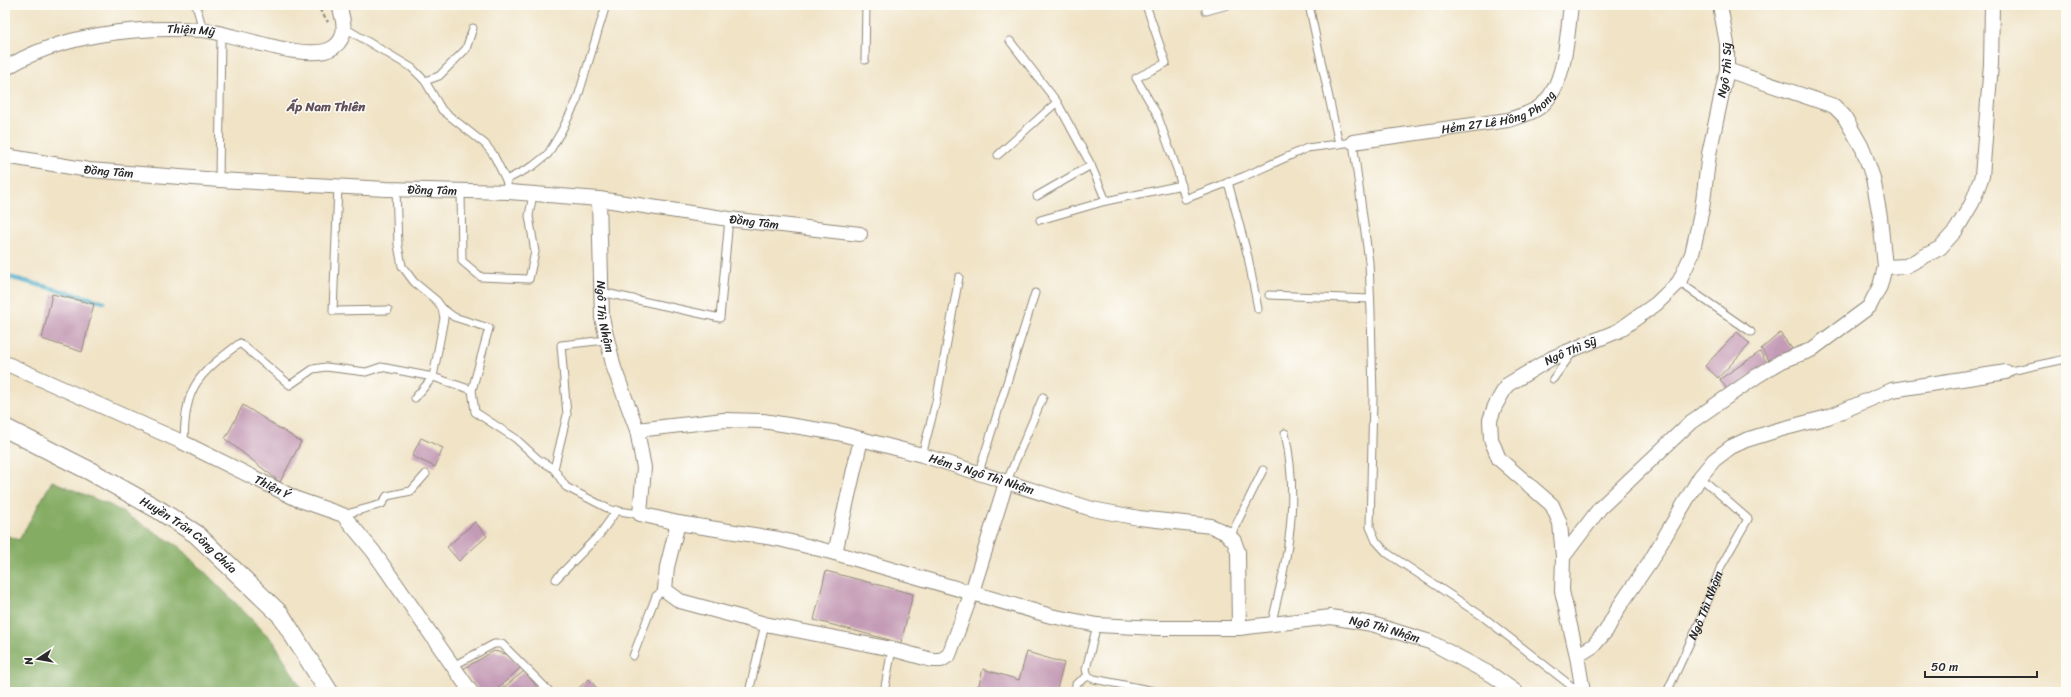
<svg xmlns="http://www.w3.org/2000/svg" width="2071" height="697" font-family="Sriracha,sans-serif">
<style>
.forest{fill:#84ac64;stroke:#586c48}
.lines{fill:none;stroke-linecap:round;stroke-linejoin:round}
.stream{stroke:#46a9c6;stroke-width:4.5}
.building{fill:#c49bb6}
.service-casing{stroke:#8e8778;stroke-width:9}
.minor-casing{stroke:#8e8778;stroke-width:16}
.tertiary-casing{stroke:#8e8778;stroke-width:20}
.path{stroke:#8e8778;stroke-width:2.5;stroke-dasharray:3 3;stroke-linecap:butt}
.service{stroke:#fff;stroke-width:7}
.minor{stroke:#fff;stroke-width:14}
.tertiary{stroke:#fff;stroke-width:18}
.labels{text-anchor:middle;dominant-baseline:central;stroke-width:3;stroke-linejoin:round;paint-order:stroke}
.street-label{font-size:12px;fill:#2b2b2b;stroke:#fdfcf7}
.neighbourhood-label{font-size:13px;font-weight:bold;fill:#61525c;stroke:#fdfcf7}
</style>
<rect width="100%" height="100%" fill="#fdfcf7"/>
<filter id="ink" filterUnits="userSpaceOnUse"><feTurbulence type="fractalNoise" baseFrequency=".025" numOctaves="2"/><feDisplacementMap in="SourceGraphic" scale="8" xChannelSelector="R" yChannelSelector="G"/><feConvolveMatrix kernelMatrix="1 2 1 2 8 2 1 2 1" color-interpolation-filters="sRGB"/></filter>
<filter id="wash" filterUnits="userSpaceOnUse"><feTurbulence type="fractalNoise" baseFrequency=".012" numOctaves="4" result="noise"/><feDisplacementMap in="SourceGraphic" scale="16" xChannelSelector="R" yChannelSelector="G"/><feGaussianBlur stdDeviation="0.9" result="paint"/><feColorMatrix in="noise" values="0 0 0 0 0 0 0 0 0 0 0 0 0 0 0 0 0 1.4 0 .05"/><feComposite in="paint" operator="in"/></filter>
<g filter="url(#wash)">
<rect width="100%" height="100%" fill="#f0e3c6"/>
<path class="forest" d="M 52,481 L 112,506 L 181,548 L 274,642 L 303,692 L 5,692 L 5,535 L 19,540 Z"/>
<g class="lines">
<path class="stream" d="M 5,276 L 104,302"/>
</g>
<g id="blocks">
<path class="building" d="M 52,294 L 94,304 L 82,352 L 42,339 Z
M 1737,332 L 1750,344 L 1718,378 L 1705,366 Z
M 1780,333 L 1793,350 L 1771,363 L 1761,349 Z
M 1760,352 L 1768,364 L 1728,391 L 1720,379 Z
M 243,405 L 301,442 L 280,482 L 225,439 Z
M 421,438 L 443,448 L 435,467 L 412,456 Z
M 475,522 L 487,536 L 459,561 L 447,547 Z
M 826,571 L 913,594 L 901,643 L 814,620 Z
M 494,651 L 506,654 L 521,667 L 494,692 L 480,692 L 463,669 Z
M 1027,652 L 1064,663 L 1056,692 L 977,692 L 983,669 L 1019,680 Z
M 524,671 L 537,687 L 531,692 L 498,692 Z
M 589,679 L 600,692 L 574,692 Z"/>
</g>
</g>
<g filter="url(#ink)">
<use href="#blocks" fill-opacity="0" stroke="#8e8778" stroke-width="1"/>
<g class="lines">
<defs>
<g id="service">
<path d="M 196,5 L 203,30"/>
<path d="M 1146,5 L 1166,63 L 1136,78 L 1157,114 L 1178,172 L 1185,199 L 1245,176 L 1307,148 L 1353,142 L 1369,262 L 1371,312 L 1373,398 L 1370,527 L 1376,541 L 1387,553 L 1482,616 L 1579,692"/>
<path d="M 1309,5 L 1339,144"/>
<path d="M 1206,11 L 1228,5"/>
<path d="M 345,28 L 412,68 L 425,81 L 442,110 L 485,144 L 493,154 L 506,180 L 509,192"/>
<path d="M 1010,41 L 1057,102 L 1091,165 L 1106,201 L 1182,185"/>
<path d="M 865,60 L 866,5"/>
<path d="M 425,81 L 439,76 L 466,49 L 473,28"/>
<path d="M 998,155 L 1057,102"/>
<path d="M 219,180 L 221,34"/>
<path d="M 506,180 L 533,166 L 548,154 L 561,132 L 577,100 L 606,5"/>
<path d="M 1228,182 L 1248,257 L 1258,309"/>
<path d="M 338,187 L 333,311 L 388,310"/>
<path d="M 396,189 L 398,245 L 402,266 L 414,282 L 437,301 L 442,308 L 444,318 L 433,377 L 415,398"/>
<path d="M 461,191 L 462,261 L 481,277 L 529,279 L 535,252 L 529,216 L 533,194"/>
<path d="M 1037,196 L 1091,165"/>
<path d="M 1040,220 L 1106,201"/>
<path d="M 1679,282 L 1751,332"/>
<path d="M 601,292 L 720,318 L 729,219"/>
<path d="M 1269,295 L 1370,299"/>
<path d="M 442,308 L 454,317 L 489,328 L 472,390"/>
<path d="M 2006,372 L 2066,359"/>
<path d="M 1553,379 L 1573,352"/>
<path d="M 184,443 C 185,386 196,376 240,343 L 290,385 L 313,369 L 326,367 L 366,372 L 381,367 L 433,377 L 472,390 L 475,412 L 515,438 L 538,459 L 554,469 L 566,487 L 611,510 L 640,514"/>
<path d="M 922,455 L 936,402 L 959,277"/>
<path d="M 554,469 L 567,415 L 561,345 L 606,340"/>
<path d="M 979,472 L 1035,293"/>
<path d="M 1006,483 L 1043,397"/>
<path d="M 343,515 L 382,504 L 387,496 L 411,491 L 426,474"/>
<path d="M 1230,537 L 1263,470"/>
<path d="M 556,579 L 600,534 L 617,510"/>
<path d="M 1272,622 C 1288,554 1300,503 1285,433"/>
<path d="M 1097,625 L 1086,669 L 1088,676 L 1094,679 L 1159,692"/>
<path d="M 633,656 L 656,596 L 665,590"/>
<path d="M 453,666 L 494,644 L 502,644 L 550,692"/>
<path d="M 749,692 L 765,624"/>
<path d="M 884,692 L 892,649"/>
<path d="M 1075,692 L 1076,684 L 1088,676"/>
<path id="s1" d="M 1667,692 L 1700,621 L 1721,566 L 1748,519 L 1700,477"/>
</g>
<g id="minor">
<path id="s2" d="M 5,69 C 58,34 139,26 201,30 C 232,32 309,65 334,47 C 349,36 343,19 339,5"/>
<path id="s3" d="M 1353,142 L 1508,120 C 1520,116 1533,113 1542,105 C 1566,84 1567,35 1571,5"/>
<path id="s4" d="M 5,156 L 89,170 L 219,180 L 386,189 L 509,192 L 599,199 L 729,219 L 860,234"/>
<path id="s5" d="M 599,199 L 602,318 L 614,368 L 637,430 L 644,468 L 640,514 L 678,523 L 779,539 L 835,553 L 1051,616 L 1097,625 L 1157,628 L 1239,628 L 1331,617 L 1372,624 L 1430,642 L 1492,675 L 1516,692"/>
<path d="M 1885,267 L 1906,266 L 1940,248 L 1956,230 L 1972,203 L 1982,176 L 1991,64 L 1992,5"/>
<path id="s6" d="M 5,363 L 180,441 L 297,499 L 343,515 L 373,551 L 471,692"/>
<path id="s7" d="M 637,430 L 724,420 L 763,421 L 838,433 L 922,455 L 1092,509 L 1139,518 L 1211,526 L 1226,533 L 1234,541 L 1238,552 L 1239,628"/>
<path d="M 678,523 L 667,567 L 665,590 L 680,601 L 765,624 L 892,649 L 932,660 L 941,660 L 949,655 L 972,592 L 1006,483"/>
<path d="M 835,553 L 861,439"/>
<path d="M 1563,557 L 1600,508 L 1691,422 L 1757,376 L 1782,361 L 1811,350 L 1869,307 L 1880,286 L 1885,267 L 1880,217 L 1873,178 L 1863,149 L 1844,116 L 1834,106 L 1727,70"/>
<path d="M 1577,656 L 1593,646 L 1606,631 L 1619,607 L 1651,560 L 1700,477 L 1714,460 L 1731,447 L 1746,440 L 1778,430 L 1828,417 L 1892,390 L 2006,372"/>
<path id="s8" d="M 1583,692 L 1577,656 L 1562,591 L 1563,557 L 1560,523 L 1552,505 L 1499,459 L 1491,439 L 1490,420 L 1495,406 L 1507,385 L 1552,358 L 1618,331 L 1656,304 L 1679,282 L 1692,254 L 1702,209 L 1709,154 L 1727,70 L 1727,44 L 1720,5"/>
</g>
<g id="tertiary">
<path id="s9" d="M 5,428 L 90,471 L 159,510 L 196,534 L 280,614 L 329,692"/>
</g>
</defs>
<use href="#service" class="service-casing"/>
<use href="#minor" class="minor-casing"/>
<use href="#tertiary" class="tertiary-casing"/>
<path class="path" d="M 317,5 L 328,22"/>
<use href="#service" class="service"/>
<use href="#minor" class="minor"/>
<use href="#tertiary" class="tertiary"/>
</g>
</g>
<g class="labels">
<g class="street-label">
<text stroke="none"><textPath href="#s2" startOffset="193">Thiện Mỹ</textPath></text>
<text stroke="none"><textPath href="#s8" startOffset="761">Ngô Thì Sỹ</textPath></text>
<text stroke="none"><textPath href="#s3" startOffset="150">Hẻm 27 Lê Hồng Phong</textPath></text>
<text stroke="none"><textPath href="#s4" startOffset="105">Đồng Tâm</textPath></text>
<text stroke="none"><textPath href="#s4" startOffset="429">Đồng Tâm</textPath></text>
<text stroke="none"><textPath href="#s4" startOffset="753">Đồng Tâm</textPath></text>
<text stroke="none"><textPath href="#s5" startOffset="118">Ngô Thì Nhậm</textPath></text>
<text stroke="none"><textPath href="#s8" startOffset="413">Ngô Thì Sỹ</textPath></text>
<text stroke="none"><textPath href="#s7" startOffset="352">Hẻm 3 Ngô Thì Nhậm</textPath></text>
<text stroke="none"><textPath href="#s6" startOffset="295">Thiện Ý</textPath></text>
<text stroke="none"><textPath href="#s9" startOffset="213">Huyền Trân Công Chúa</textPath></text>
<text stroke="none"><textPath href="#s1" startOffset="95">Ngô Thì Nhậm</textPath></text>
<text stroke="none"><textPath href="#s5" startOffset="1082">Ngô Thì Nhậm</textPath></text>
</g>
<g class="neighbourhood-label">
<text x="326" y="106">Ấp Nam Thiên</text>
</g>
</g>
<rect width="2071" height="697" fill="none" stroke="#fdfcf7" stroke-width="20"/>
<g transform="translate(38 659) rotate(258)" stroke="#fdfcf7" stroke-width="3" paint-order="stroke">
<path d="M0-3L7 15L0 10L-7 15Z" fill="#2b2b2b"/>
<text y="-6" font-size="11" font-weight="bold" text-anchor="middle" fill="#2b2b2b">N</text>
</g>
<path d="M1925 671v6h112v-6" fill="none" stroke="#2b2b2b" stroke-width="2"/>
<text x="1931" y="671" font-size="12" fill="#2b2b2b" stroke="#fdfcf7" stroke-width="3" paint-order="stroke">50 m</text>
</svg>
